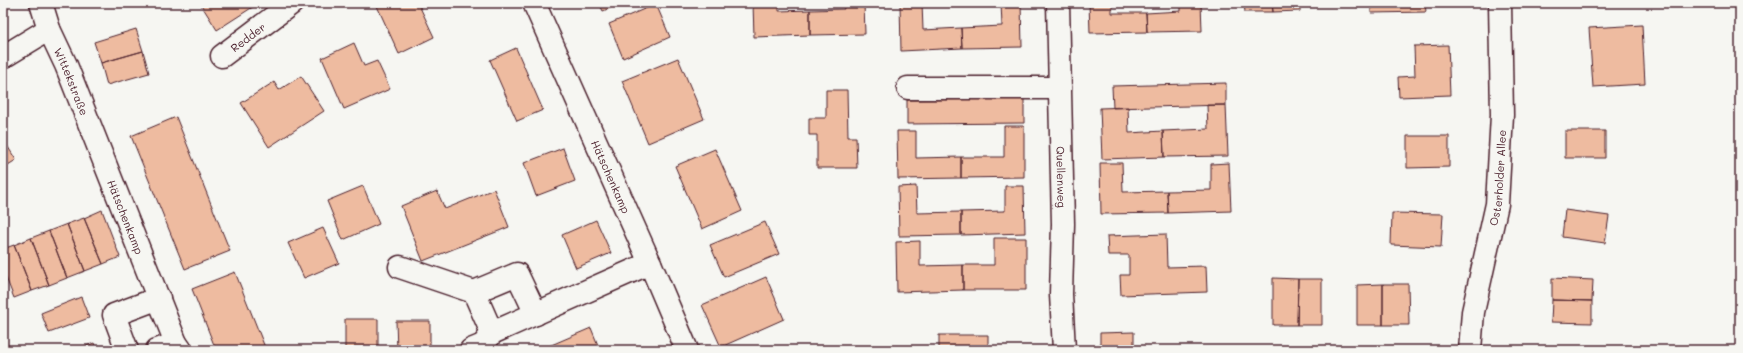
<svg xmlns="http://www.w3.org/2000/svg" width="1743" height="353" font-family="Mali,sans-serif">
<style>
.building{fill:#eebba0;stroke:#4a1f2b}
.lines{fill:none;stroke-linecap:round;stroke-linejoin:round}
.minor-casing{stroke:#4a1f2b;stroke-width:25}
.minor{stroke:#f6f6f2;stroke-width:22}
.labels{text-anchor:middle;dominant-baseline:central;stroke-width:4;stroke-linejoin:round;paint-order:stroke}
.street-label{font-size:11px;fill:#4a1f2b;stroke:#f6f6f2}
</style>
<rect width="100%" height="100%" fill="#f6f6f2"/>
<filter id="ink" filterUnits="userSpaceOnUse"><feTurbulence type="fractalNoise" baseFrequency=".025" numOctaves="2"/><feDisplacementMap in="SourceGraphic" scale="8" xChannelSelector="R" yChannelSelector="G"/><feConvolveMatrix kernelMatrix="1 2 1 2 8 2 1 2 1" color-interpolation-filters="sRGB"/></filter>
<g filter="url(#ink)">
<path class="building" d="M 200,3 L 259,3 L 217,30 Z
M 383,3 L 418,3 L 434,37 L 399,54 L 377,6 Z
M 599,3 L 622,3 L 603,11 Z
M 753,3 L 779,3 L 779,11 L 810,10 L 810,35 L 754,37 Z
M 843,3 L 864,3 L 865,34 L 810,35 L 810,10 L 844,9 Z
M 900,3 L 922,3 L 923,30 L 961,28 L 962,48 L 901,51 Z
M 1001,3 L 1021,3 L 1022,47 L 962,48 L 961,28 L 1002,26 Z
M 1089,3 L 1112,3 L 1112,13 L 1146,13 L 1147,32 L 1090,33 Z
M 1181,3 L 1201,3 L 1202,31 L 1147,32 L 1146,13 L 1181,11 Z
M 1244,3 L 1272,3 L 1273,12 L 1245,12 Z
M 1272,3 L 1300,3 L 1300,11 L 1273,12 Z
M 1371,3 L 1425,3 L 1426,12 L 1371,13 Z
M 656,4 L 670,37 L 623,58 L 609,24 Z
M 1642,25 L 1645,84 L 1593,87 L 1589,28 Z
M 136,29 L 143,51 L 101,63 L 94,42 Z
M 354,43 L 364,66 L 377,61 L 390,89 L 344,109 L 322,58 Z
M 1448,45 L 1450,95 L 1399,97 L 1398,77 L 1415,76 L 1414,46 Z
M 516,48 L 543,110 L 517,121 L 490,60 Z
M 143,51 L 149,73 L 107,85 L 101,63 Z
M 678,58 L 704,119 L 648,143 L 622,81 Z
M 301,76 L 324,111 L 269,147 L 241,103 L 274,82 L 279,90 Z
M 1226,83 L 1226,105 L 1113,108 L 1112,86 Z
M 826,90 L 847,90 L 848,137 L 856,137 L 857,168 L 817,168 L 817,135 L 809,135 L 809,118 L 826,118 Z
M 1024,99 L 1024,123 L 907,124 L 907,100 Z
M 1207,105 L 1226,105 L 1228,156 L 1164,157 L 1163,131 L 1208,129 Z
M 1128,107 L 1129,133 L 1163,131 L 1164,157 L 1102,159 L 1100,108 Z
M 176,117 L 230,251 L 185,269 L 131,136 Z
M 1004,126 L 1024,126 L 1024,177 L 961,178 L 961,157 L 1004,157 Z
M 897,131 L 916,131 L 916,158 L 961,157 L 961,178 L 898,179 Z
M 1565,131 L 1605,131 L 1605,158 L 1565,158 Z
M 1407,136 L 1449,136 L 1449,167 L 1407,168 Z
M 3,139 L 16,160 L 3,168 Z
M 563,148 L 575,181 L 536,196 L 524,163 Z
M 715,149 L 742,211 L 702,229 L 675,166 Z
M 1100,163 L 1122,163 L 1123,192 L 1167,191 L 1168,213 L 1101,214 Z
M 1229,163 L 1231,211 L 1168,213 L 1167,191 L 1211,190 L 1211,164 Z
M 363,186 L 379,224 L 343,240 L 327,201 Z
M 916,186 L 917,213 L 961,212 L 961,235 L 899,236 L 898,187 Z
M 1005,186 L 1024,186 L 1025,233 L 961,235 L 961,212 L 1005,211 Z
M 494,189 L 509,227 L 423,261 L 401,206 L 437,191 L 445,209 Z
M 102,210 L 120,257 L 103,264 L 84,218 Z
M 1565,210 L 1609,216 L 1605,243 L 1562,237 Z
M 1392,213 L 1443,214 L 1441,247 L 1391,245 Z
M 84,218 L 103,264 L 85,271 L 67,224 Z
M 596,220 L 611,253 L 576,268 L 562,235 Z
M 765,222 L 779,254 L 724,277 L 710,245 Z
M 67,224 L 85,271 L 67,278 L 49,231 Z
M 323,228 L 339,263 L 304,278 L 288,243 Z
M 49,231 L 67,278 L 49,285 L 31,238 Z
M 1166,234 L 1167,267 L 1206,266 L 1207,292 L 1121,295 L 1120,275 L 1129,275 L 1129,255 L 1108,255 L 1107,236 Z
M 31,238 L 49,285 L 32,291 L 14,245 Z
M 994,238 L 1026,238 L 1026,290 L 963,290 L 963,265 L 994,265 Z
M 920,241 L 920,266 L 963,265 L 963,290 L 897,292 L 896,242 Z
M 14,245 L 32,291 L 14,298 L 3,270 L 3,249 Z
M 235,272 L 266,350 L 216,350 L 192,289 Z
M 766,277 L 784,319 L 721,347 L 702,305 Z
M 1273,278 L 1298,279 L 1297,325 L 1273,325 Z
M 1552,278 L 1593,280 L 1592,301 L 1552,300 Z
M 1298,279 L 1322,279 L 1322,325 L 1297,325 Z
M 1383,284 L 1408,284 L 1409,325 L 1383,325 Z
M 1383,284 L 1383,325 L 1357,325 L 1357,285 Z
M 81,297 L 89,318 L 49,333 L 41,313 Z
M 1552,300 L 1592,301 L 1592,323 L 1551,322 Z
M 345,319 L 378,319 L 378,350 L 345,350 Z
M 396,321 L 430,321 L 430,350 L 397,350 Z
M 591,328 L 600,350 L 551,350 L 549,346 Z
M 1134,332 L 1134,350 L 1100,350 L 1100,333 Z
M 939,335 L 988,335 L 988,350 L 939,350 Z
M 94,343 L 97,350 L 76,350 Z"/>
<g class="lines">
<defs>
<g id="minor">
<path d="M 41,3 L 49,29"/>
<path id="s1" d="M 534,3 L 650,263 L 687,350"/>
<path id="s2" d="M 1058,3 L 1063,224 L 1061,294 L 1064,350"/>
<path id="s3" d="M 222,56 L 292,3"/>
<path id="s4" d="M 3,57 L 49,29 L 66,65 L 176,343"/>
<path d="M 908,88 L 1060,88"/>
<path d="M 400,267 L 474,292 L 492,333 L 650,263"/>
<path d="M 474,292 L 517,274 L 536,314"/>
<path d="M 127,350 L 114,315 L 159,298"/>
<path d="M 157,350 L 176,343 L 181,350"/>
<path d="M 471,350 L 483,345 L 492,333"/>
<path id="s5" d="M 1470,350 L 1473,312 L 1497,204 L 1502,115 L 1500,3"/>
</g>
</defs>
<use href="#minor" class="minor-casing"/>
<use href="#minor" class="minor"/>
</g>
</g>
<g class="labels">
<g class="street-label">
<text stroke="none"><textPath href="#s3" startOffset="32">Redder</textPath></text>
<text stroke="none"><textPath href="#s4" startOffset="111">Wittekstraße</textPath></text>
<text stroke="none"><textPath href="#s1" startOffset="190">Hätschenkamp</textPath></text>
<text stroke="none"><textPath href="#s2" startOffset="174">Quellenweg</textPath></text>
<text stroke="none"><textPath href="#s5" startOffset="175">Osterholder Allee</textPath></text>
<text stroke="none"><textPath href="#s4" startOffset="257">Hätschenkamp</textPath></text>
</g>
</g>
<rect width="1743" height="353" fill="none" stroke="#f6f6f2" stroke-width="16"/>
<rect x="8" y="8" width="1727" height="337" fill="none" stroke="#4a1f2b" stroke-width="1.5" filter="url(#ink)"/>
</svg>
